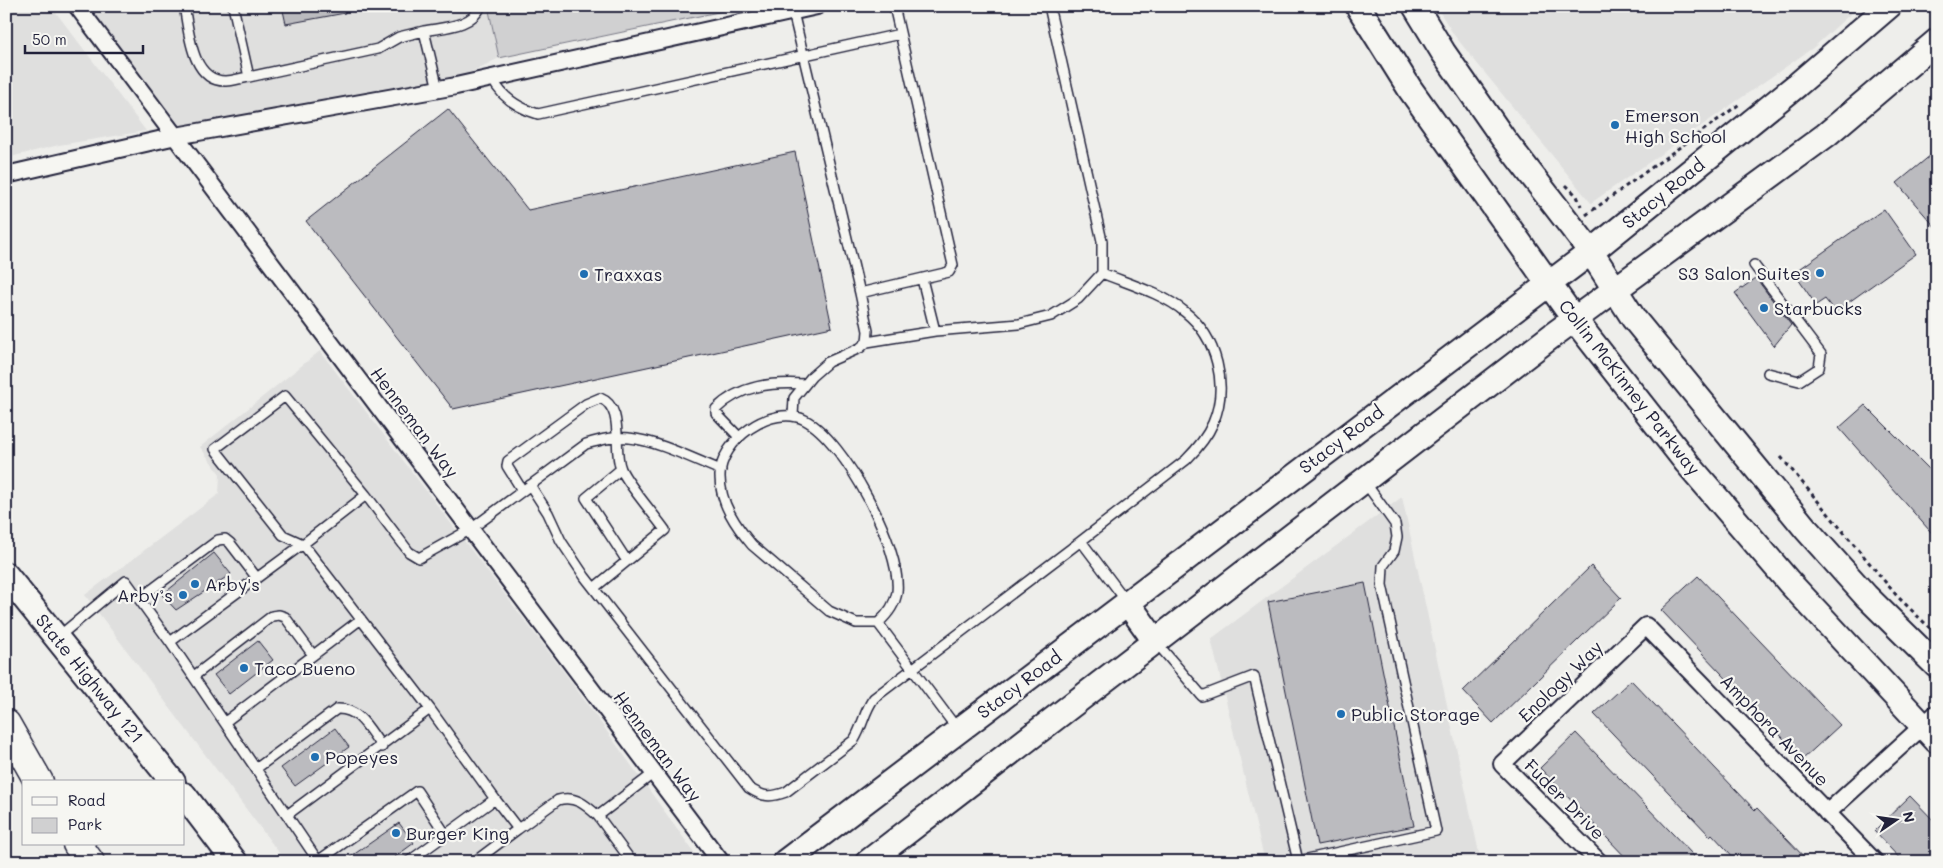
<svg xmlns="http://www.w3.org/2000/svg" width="1943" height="868" font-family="Mali,sans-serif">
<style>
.built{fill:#dfdfde}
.green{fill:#d0d0d1;stroke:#797986}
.building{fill:#bbbbbf;stroke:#22223b}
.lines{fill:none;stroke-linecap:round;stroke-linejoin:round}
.lane-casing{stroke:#22223b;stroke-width:12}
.street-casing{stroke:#22223b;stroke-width:20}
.secondary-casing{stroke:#22223b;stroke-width:28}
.highway-casing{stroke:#22223b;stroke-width:31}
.path{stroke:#22223b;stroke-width:3;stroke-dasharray:4 4;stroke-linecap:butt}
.lane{stroke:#f6f6f2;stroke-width:9}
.street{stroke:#f6f6f2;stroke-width:16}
.secondary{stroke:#f6f6f2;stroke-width:24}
.highway{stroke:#f6f6f2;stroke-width:28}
.poi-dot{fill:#1f6fb2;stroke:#f6f6f2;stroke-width:2}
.labels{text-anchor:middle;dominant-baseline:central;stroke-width:4.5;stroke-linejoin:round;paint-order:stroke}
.poi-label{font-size:18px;fill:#22223b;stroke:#f6f6f2;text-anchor:start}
.street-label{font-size:18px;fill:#22223b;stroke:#f6f6f2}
</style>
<rect width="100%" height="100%" fill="#eeeeeb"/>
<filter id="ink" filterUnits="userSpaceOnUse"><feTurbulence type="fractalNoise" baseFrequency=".02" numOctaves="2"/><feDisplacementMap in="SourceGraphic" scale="10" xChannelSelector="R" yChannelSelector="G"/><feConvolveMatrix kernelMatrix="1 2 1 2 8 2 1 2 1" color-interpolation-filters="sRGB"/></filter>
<g filter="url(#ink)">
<path class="built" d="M 6,6 L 51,6 L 146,131 L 59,145 L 6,158 Z
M 89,6 L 488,6 L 499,58 L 438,89 L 176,136 Z
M 1436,6 L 1859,6 L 1814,47 L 1591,203 L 1454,35 Z
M 320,351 L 567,676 L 701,862 L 286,862 L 85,595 L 219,494 L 220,474 L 200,447 Z
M 1402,497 L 1481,862 L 1265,862 L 1211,639 Z"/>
<path class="green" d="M 488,6 L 747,6 L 499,58 Z"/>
<path class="building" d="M 282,6 L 344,6 L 345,13 L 286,24 Z
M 448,109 L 528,210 L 795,152 L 832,327 L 453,409 L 306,221 Z
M 1937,150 L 1937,229 L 1897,183 Z
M 1884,209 L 1916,254 L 1835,312 L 1825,299 L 1816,305 L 1794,273 Z
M 1756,278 L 1791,325 L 1774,346 L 1735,293 Z
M 1865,405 L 1937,477 L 1937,539 L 1839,428 Z
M 214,553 L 231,574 L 176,610 L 162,595 Z
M 1591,566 L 1621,598 L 1493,723 L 1463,691 Z
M 1698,576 L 1840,725 L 1803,759 L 1661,610 Z
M 1365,583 L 1414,826 L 1317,845 L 1268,602 Z
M 258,641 L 273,660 L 229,694 L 214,675 Z
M 1631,680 L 1755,810 L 1757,808 L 1809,862 L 1738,862 L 1712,834 L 1710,836 L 1594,714 Z
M 335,728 L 349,747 L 295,786 L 281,768 Z
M 1576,733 L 1694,856 L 1688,862 L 1630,862 L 1540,768 Z
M 1910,796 L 1937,824 L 1937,862 L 1903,862 L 1874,831 Z
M 399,823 L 414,843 L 388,862 L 343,862 Z"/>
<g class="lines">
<defs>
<path id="lane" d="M 184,6 C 189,30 191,82 226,81 C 233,81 241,78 249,77
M 233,6 L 249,77 L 378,49 L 399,37 L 424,31 L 438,89
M 1049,6 L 1102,241 L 1102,273 C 1129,284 1162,293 1185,312 C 1217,337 1229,386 1213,423 C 1207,437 1197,449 1186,460 L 1081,541
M 793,12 L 860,293 L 949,272 L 953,265 L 894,6
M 424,31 C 444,27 472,27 481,6
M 492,78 C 501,97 518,108 538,114 L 900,34
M 1754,265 L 1821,354 L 1819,368 L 1799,381 L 1768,373
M 922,279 L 935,331
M 867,342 L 935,331 L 1019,324 L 1051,316 L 1078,299 L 1102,273
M 285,396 L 366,495 L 303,544 L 283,535 L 215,449 Z
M 793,416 L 794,398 L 812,376 L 828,362 L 860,348 L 867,342 L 868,331 L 860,293
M 739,437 L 716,413 L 716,409 C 740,385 772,382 805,384
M 621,469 L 586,498 L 627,561
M 530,485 L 548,513 L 561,541 L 585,577 L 749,788 C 763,797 770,798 786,792 L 854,740 C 863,726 864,711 874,698 L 1081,541 L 1127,602
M 522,490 L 507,466 L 508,461 L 586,404 L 600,398 C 626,408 612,449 621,469 C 628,485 654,514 665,530 L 594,588
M 366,495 L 409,552 L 419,558 L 471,529 L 586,444 C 600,440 614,436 629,438 C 658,441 693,459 721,470
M 139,599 L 218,540 L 225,539 L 230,543 L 257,578
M 878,623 C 887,615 895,606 897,592 C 902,548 844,440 805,420 C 772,403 719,441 720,477 C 720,503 736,526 752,545 L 829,611 L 856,623 L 878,623 L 958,730
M 58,637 L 126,581 L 170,642
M 1155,641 L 1202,696 L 1254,676 L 1298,861 L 1436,831 L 1382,585 L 1383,566 L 1394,551 L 1397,537 L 1395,524 L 1364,481
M 194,676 L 272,616 L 279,615 L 285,617 L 313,655
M 225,722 L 361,619
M 257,768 L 337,709 C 360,708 369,730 382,747
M 287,815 L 318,861 L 417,791 L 446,835
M 518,829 L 558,800 C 575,795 586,805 598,816
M 408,862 L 495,799 L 430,709 L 287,815 L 170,642 L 303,544 L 430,709
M 474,862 L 518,829 L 495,799
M 632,862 L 598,816 L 654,773"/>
<path id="street" d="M 77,6 L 721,862
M 6,175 L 176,136 L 456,86 L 817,6
M 1827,813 L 1937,713
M 1599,862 L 1502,764 L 1646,626 L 1875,862"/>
<path id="secondary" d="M 1358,6 L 1410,89 L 1574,319 L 1687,463 L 1789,582 L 1937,741
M 1415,6 L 1443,52 L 1503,138 L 1591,252 L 1634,319 L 1806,529 L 1866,596 L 1937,666
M 6,575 L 173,782
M 1127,602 L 1155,641
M 184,795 L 235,862
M 785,862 L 1591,252 L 1797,85 L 1889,6
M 868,862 L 1553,335 L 1826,135 L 1937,41"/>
<path id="highway" d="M 6,724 L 39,782
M 77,844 L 90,862"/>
</defs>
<use href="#lane" class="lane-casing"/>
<use href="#street" class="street-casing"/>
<use href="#secondary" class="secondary-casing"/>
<use href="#highway" class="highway-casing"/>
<path class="path" d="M 1566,185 L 1577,196 L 1581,206
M 1586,215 L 1741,103
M 1781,457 L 1897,596 L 1937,635"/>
<use href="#lane" class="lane"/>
<use href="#street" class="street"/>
<use href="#secondary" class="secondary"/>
<use href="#highway" class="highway"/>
</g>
</g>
<g class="poi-dot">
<circle cx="1615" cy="125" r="5"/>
<circle cx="1820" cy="273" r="5"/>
<circle cx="584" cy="274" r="5"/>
<circle cx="1764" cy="308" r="5"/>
<circle cx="195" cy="584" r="5"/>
<circle cx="183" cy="595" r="5"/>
<circle cx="244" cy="668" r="5"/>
<circle cx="1341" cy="714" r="5"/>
<circle cx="315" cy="757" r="5"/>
<circle cx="396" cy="833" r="5"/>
</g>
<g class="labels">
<g class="poi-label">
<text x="1625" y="115">Emerson<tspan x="1625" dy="21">High School</tspan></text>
<text x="1810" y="273" text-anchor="end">S3 Salon Suites</text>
<text x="594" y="274">Traxxas</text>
<text x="1774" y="308">Starbucks</text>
<text x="205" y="584">Arby's</text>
<text x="173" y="595" text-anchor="end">Arby’s</text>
<text x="254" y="668">Taco Bueno</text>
<text x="1351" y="714">Public Storage</text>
<text x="325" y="757">Popeyes</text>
<text x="406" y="833">Burger King</text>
</g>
<g class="street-label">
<text transform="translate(1663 193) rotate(-39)">Stacy Road</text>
<text transform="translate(1630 387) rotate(52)">Collin McKinney Parkway</text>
<text transform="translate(415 422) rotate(53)">Henneman Way</text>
<text transform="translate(1341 439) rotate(-37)">Stacy Road</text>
<text transform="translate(90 678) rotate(51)">State Highway 121</text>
<text transform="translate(1560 681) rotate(-44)">Enology Way</text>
<text transform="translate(1019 684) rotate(-37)">Stacy Road</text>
<text transform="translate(1775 730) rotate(46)">Amphora Avenue</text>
<text transform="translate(658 746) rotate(53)">Henneman Way</text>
<text transform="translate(1565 799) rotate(45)">Fuder Drive</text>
</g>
</g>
<rect width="1943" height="868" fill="none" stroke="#f6f6f2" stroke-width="25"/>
<rect x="12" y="12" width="1918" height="843" fill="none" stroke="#22223b" stroke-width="2" filter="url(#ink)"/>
<rect x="22" y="780" width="162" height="65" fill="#f6f6f2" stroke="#a1a1a9"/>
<rect x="32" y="797" width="25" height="8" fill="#f6f6f2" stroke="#a1a1a9"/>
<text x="68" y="806" font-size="15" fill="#22223b">Road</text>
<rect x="32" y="818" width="25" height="15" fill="#d0d0d1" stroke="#a1a1a9"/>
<text x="68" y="830" font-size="15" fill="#22223b">Park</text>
<g transform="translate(1896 820) rotate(77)" stroke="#f6f6f2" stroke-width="4" paint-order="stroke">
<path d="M0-4L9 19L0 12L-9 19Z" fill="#22223b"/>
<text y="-8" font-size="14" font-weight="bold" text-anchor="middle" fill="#22223b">N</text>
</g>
<path d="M25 45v8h118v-8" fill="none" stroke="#22223b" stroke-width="2.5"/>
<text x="32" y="45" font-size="15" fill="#22223b" stroke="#f6f6f2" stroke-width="4" paint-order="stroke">50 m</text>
</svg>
